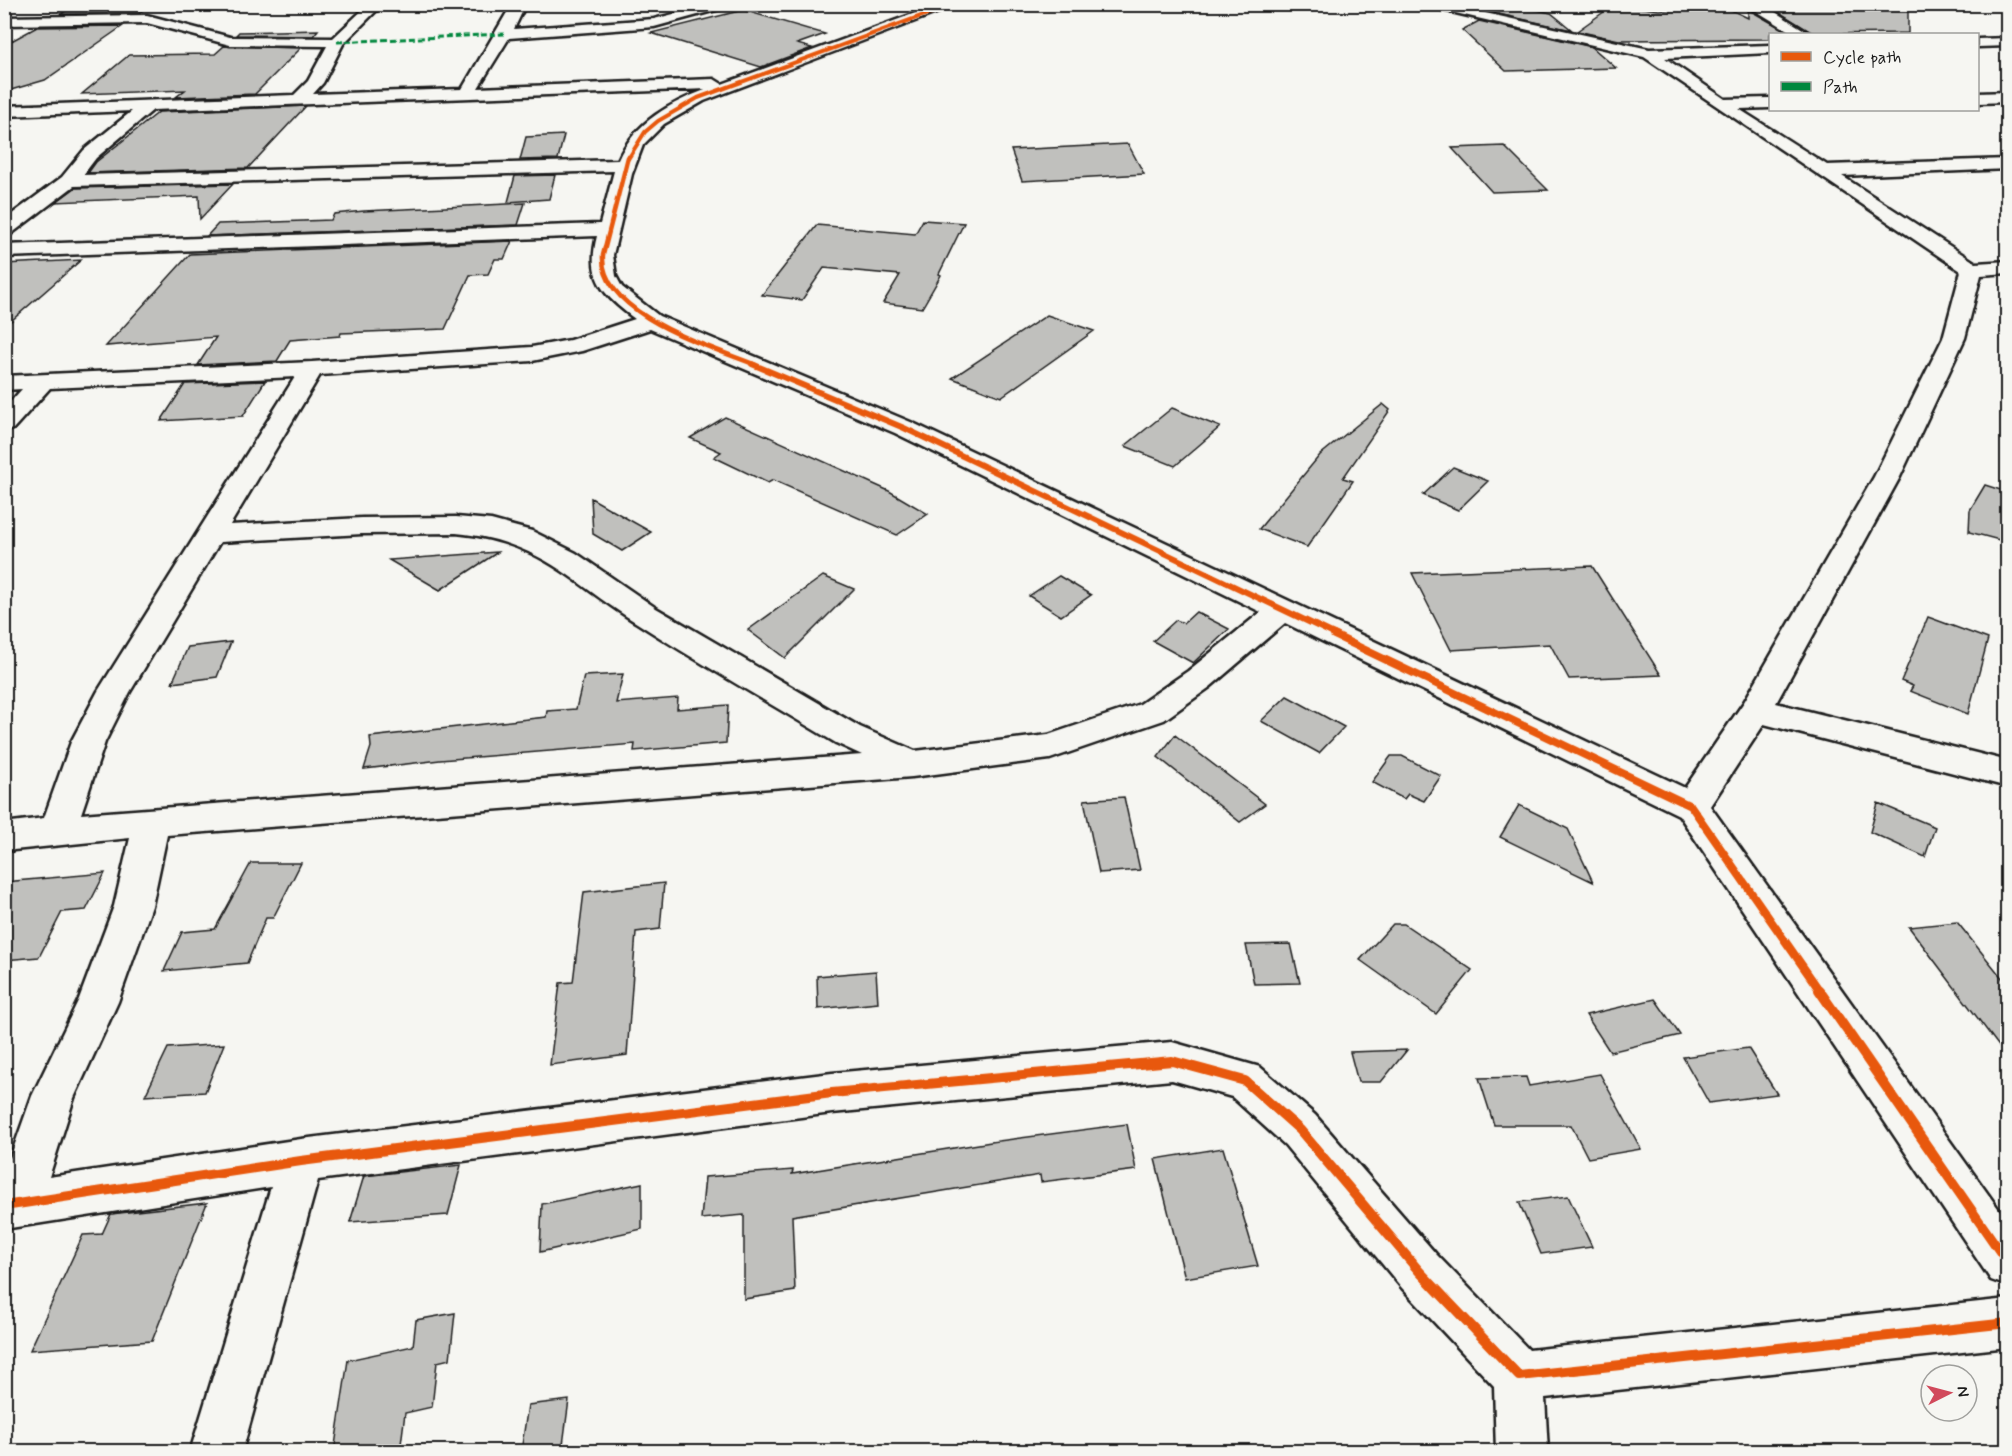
<svg xmlns="http://www.w3.org/2000/svg" width="2012" height="1456" font-family="Mynerve,sans-serif">
<style>
.building{fill:#c0c0bd;stroke:#1c1c1c;stroke-width:1.5}
.lines{fill:none;stroke-linecap:round;stroke-linejoin:round}
.minor-casing{stroke:#1c1c1c;stroke-width:5}
.minor{fill:#f6f6f2;fill-rule:evenodd}
.quiet{stroke:#00873e;stroke-width:3;stroke-dasharray:6 3;stroke-linecap:butt}
.cycleway-far4-casing{stroke:#f6f6f2;stroke-width:5}
.cycleway-far3-casing{stroke:#f6f6f2;stroke-width:7}
.cycleway-far2-casing{stroke:#f6f6f2;stroke-width:9}
.cycleway-far1-casing{stroke:#f6f6f2;stroke-width:12}
.cycleway-casing{stroke:#f6f6f2;stroke-width:14}
.cycleway-far4{stroke:#e8590c;stroke-width:4}
.cycleway-far3{stroke:#e8590c;stroke-width:4.5}
.cycleway-far2{stroke:#e8590c;stroke-width:6}
.cycleway-far1{stroke:#e8590c;stroke-width:8}
.cycleway{stroke:#e8590c;stroke-width:10}
</style>
<rect width="100%" height="100%" fill="#f6f6f2"/>
<filter id="ink" filterUnits="userSpaceOnUse"><feTurbulence type="fractalNoise" baseFrequency=".0167" numOctaves="2"/><feDisplacementMap in="SourceGraphic" scale="12" xChannelSelector="R" yChannelSelector="G"/><feConvolveMatrix kernelMatrix="1 2 1 2 8 2 1 2 1" color-interpolation-filters="sRGB"/></filter>
<g filter="url(#ink)">
<path class="building" d="M 1510,4 L 1551,13 L 1572,30 L 1494,13 Z
M 1615,4 L 1659,10 L 1723,6 L 1748,18 L 1748,11 L 1751,11 L 1791,34 L 1770,34 L 1770,39 L 1619,40 L 1577,31 Z
M 1825,4 L 1908,4 L 1908,33 L 1813,34 L 1774,9 Z
M 149,5 L 139,13 L 60,14 L 73,7 Z
M 743,10 L 825,34 L 797,44 L 812,48 L 761,67 L 651,33 Z
M 1479,21 L 1592,47 L 1616,68 L 1506,71 L 1462,30 Z
M 123,26 L 45,80 L 4,92 L 4,45 L 37,27 Z
M 318,30 L 313,36 L 236,35 L 239,32 Z
M 224,46 L 301,48 L 255,94 L 176,97 L 185,90 L 82,94 L 129,55 L 215,54 Z
M 306,106 L 248,168 L 88,173 L 96,162 L 159,112 Z
M 564,135 L 558,159 L 520,160 L 526,137 Z
M 1128,144 L 1144,174 L 1022,181 L 1011,150 Z
M 1504,146 L 1548,190 L 1492,192 L 1452,148 Z
M 555,175 L 549,199 L 508,202 L 515,176 Z
M 233,184 L 200,219 L 199,196 L 56,202 L 75,188 Z
M 525,203 L 518,225 L 207,236 L 218,224 L 331,220 L 334,214 L 364,211 Z
M 923,220 L 964,223 L 939,274 L 941,275 L 922,308 L 883,303 L 900,275 L 824,268 L 802,300 L 762,295 L 817,225 L 915,234 Z
M 512,241 L 504,259 L 495,259 L 488,274 L 470,275 L 445,329 L 341,333 L 340,336 L 290,340 L 277,361 L 198,365 L 216,337 L 106,346 L 190,254 Z
M 81,260 L 4,327 L 4,264 Z
M 1047,315 L 1094,331 L 1001,397 L 952,378 Z
M 265,381 L 243,416 L 161,421 L 185,384 Z
M 1383,404 L 1390,410 L 1343,478 L 1353,481 L 1307,547 L 1259,529 L 1320,455 Z
M 1172,408 L 1220,427 L 1175,466 L 1125,446 Z
M 725,417 L 889,491 L 928,514 L 897,535 L 773,480 L 768,483 L 714,457 L 721,452 L 690,438 Z
M 1453,467 L 1488,481 L 1458,510 L 1423,495 Z
M 1985,485 L 2007,492 L 2007,542 L 1969,532 L 1970,510 Z
M 591,498 L 626,518 L 651,532 L 622,551 L 593,534 Z
M 498,552 L 440,590 L 389,560 Z
M 1592,566 L 1661,675 L 1569,679 L 1550,644 L 1451,650 L 1412,573 Z
M 823,576 L 854,589 L 785,658 L 748,630 Z
M 1059,576 L 1091,595 L 1061,616 L 1029,596 Z
M 1196,612 L 1229,629 L 1193,663 L 1153,641 L 1176,620 L 1184,623 Z
M 1928,617 L 1988,639 L 1968,714 L 1910,691 L 1913,686 L 1901,681 Z
M 231,642 L 217,677 L 172,683 L 188,647 Z
M 623,674 L 616,703 L 678,698 L 677,709 L 728,705 L 726,743 L 634,751 L 635,744 L 440,760 L 364,769 L 371,747 L 370,737 L 546,717 L 547,711 L 576,709 L 584,676 Z
M 1287,696 L 1344,727 L 1319,753 L 1261,721 Z
M 1175,735 L 1265,804 L 1240,822 L 1158,757 Z
M 1391,756 L 1402,756 L 1441,776 L 1424,801 L 1408,794 L 1404,799 L 1372,782 Z
M 1124,797 L 1140,870 L 1099,873 L 1084,800 Z
M 1878,803 L 1935,827 L 1925,857 L 1870,832 Z
M 1519,805 L 1568,829 L 1593,882 L 1500,837 Z
M 251,863 L 301,863 L 273,918 L 266,918 L 247,963 L 164,971 L 182,932 L 215,929 Z
M 105,873 L 86,910 L 62,912 L 39,957 L 4,960 L 4,882 Z
M 664,883 L 660,929 L 636,932 L 627,1055 L 550,1065 L 560,983 L 573,982 L 584,892 Z
M 1957,922 L 2007,984 L 2007,1057 L 1909,927 Z
M 1393,924 L 1404,924 L 1472,970 L 1436,1014 L 1360,960 Z
M 1291,944 L 1300,983 L 1254,984 L 1246,945 Z
M 876,971 L 878,1003 L 818,1009 L 817,976 Z
M 1655,999 L 1680,1035 L 1610,1052 L 1586,1015 Z
M 224,1044 L 205,1092 L 145,1096 L 168,1048 Z
M 1748,1048 L 1777,1094 L 1709,1103 L 1683,1057 Z
M 1407,1050 L 1381,1082 L 1358,1082 L 1350,1052 Z
M 1600,1074 L 1641,1149 L 1588,1158 L 1571,1125 L 1494,1125 L 1479,1078 L 1526,1077 L 1529,1086 Z
M 1127,1124 L 1136,1170 L 1041,1182 L 1040,1175 L 792,1216 L 795,1291 L 744,1299 L 744,1215 L 701,1219 L 705,1177 L 793,1170 L 792,1174 L 991,1142 Z
M 1223,1148 L 1258,1266 L 1185,1278 L 1155,1159 Z
M 461,1165 L 448,1215 L 350,1222 L 364,1176 Z
M 642,1183 L 642,1229 L 540,1252 L 542,1204 Z
M 1568,1196 L 1592,1247 L 1541,1254 L 1519,1202 Z
M 207,1203 L 152,1341 L 30,1350 L 83,1235 L 102,1234 L 111,1214 Z
M 455,1313 L 450,1359 L 437,1362 L 432,1407 L 405,1413 L 400,1452 L 334,1452 L 348,1360 L 413,1346 L 416,1320 Z
M 569,1400 L 562,1452 L 521,1452 L 528,1405 Z"/>
<g class="lines">
<defs>
<path id="minor" d="M 369,4 L 383,4 L 343,44 L 323,83 L 313,94 L 462,89 L 512,4 L 526,4 L 514,29 L 654,19 L 713,4 L 738,4 L 654,27 L 509,38 L 478,88 L 714,79 L 722,84 L 940,4 L 960,4 L 704,101 L 664,124 L 643,145 L 632,174 L 613,255 L 616,276 L 622,287 L 659,316 L 913,423 L 1685,788 L 1744,702 L 1874,477 L 1943,338 L 1961,271 L 1644,57 L 1417,4 L 1444,4 L 1649,49 L 1770,45 L 1770,53 L 1665,58 L 1725,99 L 1770,98 L 1770,108 L 1739,109 L 1827,165 L 2008,159 L 2008,169 L 1842,176 L 1976,263 L 2008,261 L 2008,273 L 1981,275 L 1965,338 L 1900,477 L 1776,703 L 2008,761 L 2008,787 L 1764,724 L 1710,806 L 2008,1222 L 2008,1286 L 1991,1280 L 1679,815 L 1285,623 L 1210,687 L 1164,720 L 1050,759 L 912,777 L 167,835 L 152,906 L 118,1002 L 74,1098 L 49,1177 L 301,1139 L 832,1073 L 1172,1042 L 1260,1067 L 1315,1115 L 1436,1254 L 1529,1350 L 2008,1299 L 2008,1347 L 1545,1398 L 1548,1452 L 1496,1452 L 1494,1386 L 1402,1288 L 1285,1145 L 1232,1097 L 1172,1080 L 832,1113 L 318,1180 L 242,1452 L 190,1452 L 271,1187 L 4,1229 L 4,1175 L 32,1096 L 79,999 L 114,906 L 130,838 L 4,851 L 4,823 L 44,818 L 71,742 L 98,691 L 295,377 L 50,388 L 13,429 L 4,431 L 4,409 L 22,389 L 4,390 L 4,376 L 312,362 L 532,347 L 570,340 L 635,319 C 603,295 586,278 597,236 L 4,257 L 4,245 L 600,224 L 614,171 L 74,186 L 11,234 L 4,236 L 4,220 L 62,177 L 84,150 L 132,111 L 4,116 L 4,106 L 294,95 L 308,81 L 327,46 L 230,45 L 147,23 L 4,25 L 4,17 L 147,15 L 230,37 L 333,38 ZM 708,89 C 671,102 635,122 618,160 L 83,175 L 96,158 L 153,110 ZM 650,329 L 895,433 L 1261,612 L 1188,671 L 1140,704 L 1048,735 L 915,751 L 860,727 L 656,608 L 576,553 L 532,531 L 491,520 L 456,517 L 362,518 L 230,525 L 320,375 L 532,361 L 582,351 ZM 456,533 C 541,541 570,581 637,623 C 702,665 770,703 836,743 L 862,755 L 81,814 L 105,742 L 130,692 L 220,542 L 362,534 Z
M 1745,4 L 1762,4 L 1811,34 L 1794,34 Z
M 2008,38 L 2008,46 L 1978,47 L 1978,39 Z
M 2008,92 L 2008,102 L 1978,103 L 1978,93 Z"/>
</defs>
<use href="#minor" class="minor-casing"/>
<use href="#minor" class="minor"/>
<path class="quiet" d="M 337,42 L 504,34"/>
<defs>
<path id="cycleway-far4" d="M 628,159 L 645,132 L 658,121 L 698,98 L 954,4"/>
<path id="cycleway-far3" d="M 628,157 L 603,255 C 599,315 712,347 756,365"/>
<path id="cycleway-far2" d="M 752,364 L 904,428 L 1338,636"/>
<path id="cycleway-far1" d="M 1334,635 L 1691,806 L 1820,991"/>
<path id="cycleway" d="M 1819,990 L 2008,1263
M 4,1206 L 301,1161 L 832,1093 L 1172,1061 L 1245,1081 L 1300,1130 L 1419,1271 L 1519,1376 L 2008,1323"/>
</defs>
<use href="#cycleway-far4" class="cycleway-far4-casing"/>
<use href="#cycleway-far3" class="cycleway-far3-casing"/>
<use href="#cycleway-far2" class="cycleway-far2-casing"/>
<use href="#cycleway-far1" class="cycleway-far1-casing"/>
<use href="#cycleway" class="cycleway-casing"/>
<use href="#cycleway-far4" class="cycleway-far4"/>
<use href="#cycleway-far3" class="cycleway-far3"/>
<use href="#cycleway-far2" class="cycleway-far2"/>
<use href="#cycleway-far1" class="cycleway-far1"/>
<use href="#cycleway" class="cycleway"/>
</g>
</g>
<rect width="2012" height="1456" fill="none" stroke="#f6f6f2" stroke-width="24"/>
<rect x="12" y="12" width="1988" height="1432" fill="none" stroke="#1c1c1c" stroke-width="2" filter="url(#ink)"/>
<rect x="1769" y="33" width="210" height="78" fill="#f6f6f2" stroke="#9f9f9c" stroke-width="1.5"/>
<rect x="1781" y="52" width="30" height="9" fill="#e8590c" stroke="#9f9f9c" stroke-width="1.5"/>
<text x="1823" y="63" font-size="18" fill="#1c1c1c">Cycle path</text>
<rect x="1781" y="82" width="30" height="9" fill="#00873e" stroke="#9f9f9c" stroke-width="1.5"/>
<text x="1823" y="93" font-size="18" fill="#1c1c1c">Path</text>
<g transform="translate(1949 1393) rotate(84)"><circle r="28" fill="#f6f6f2" stroke="#9f9f9c" stroke-width="1.5"/>
<path d="M0-4.5L10 22L0 15L-10 22Z" fill="#d1495b"/>
<text y="-9" font-size="16" font-weight="bold" text-anchor="middle" fill="#1c1c1c">N</text>
</g>
</svg>
